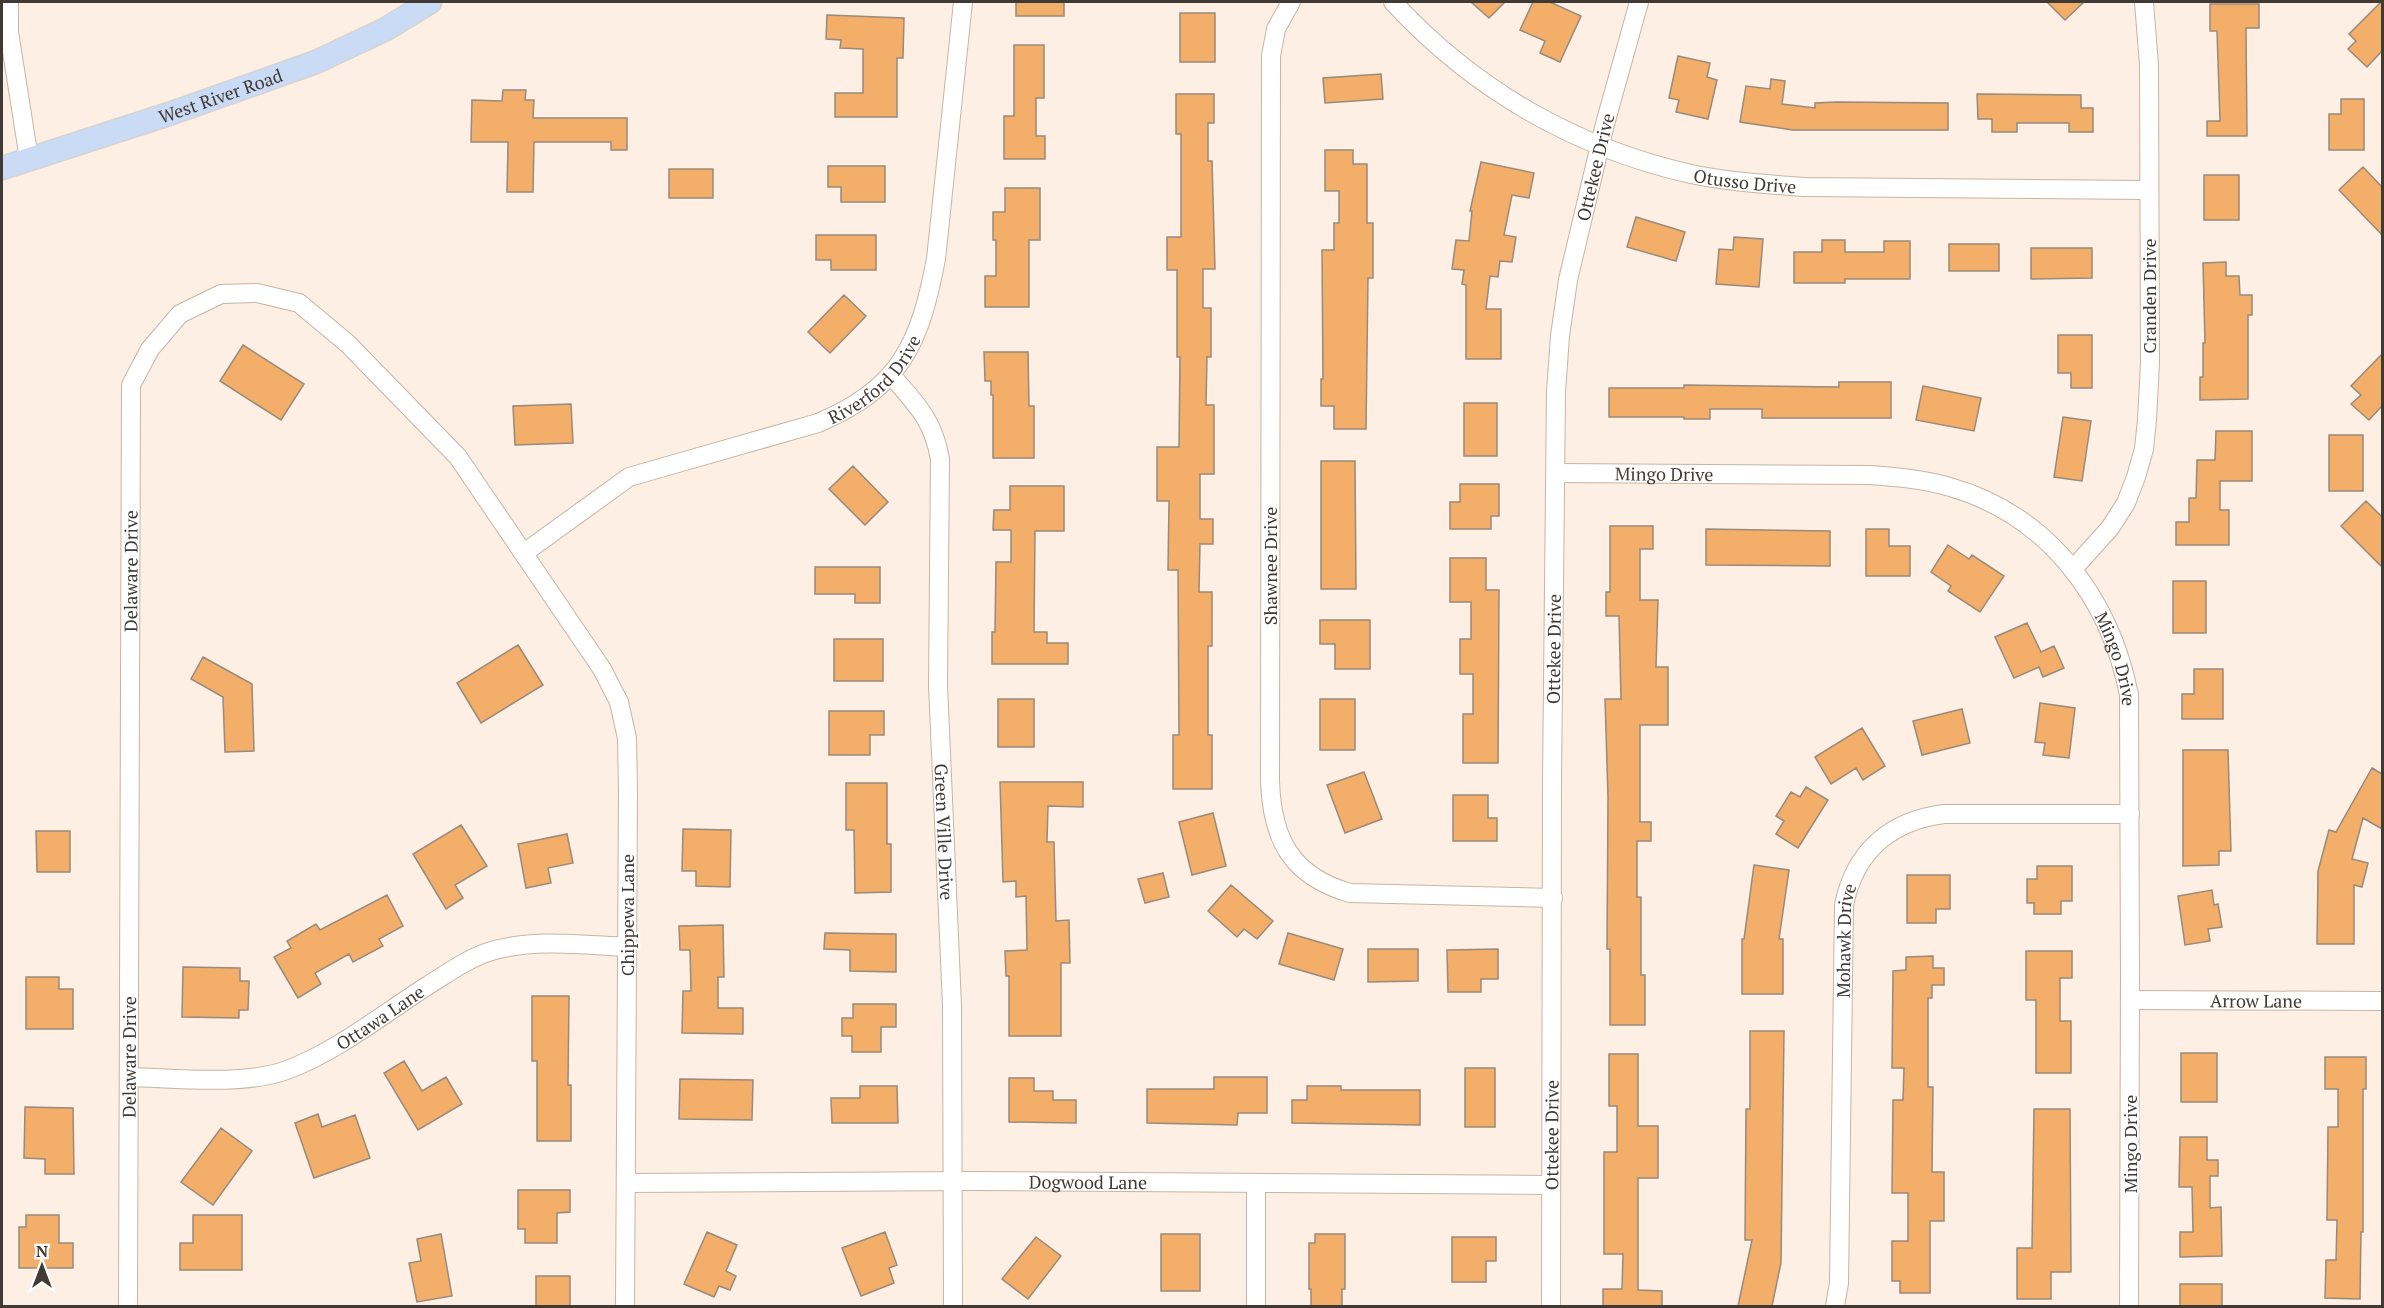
<svg xmlns="http://www.w3.org/2000/svg" width="2384" height="1308" font-family="'PT Serif',serif">
<style>
.building{fill:#f3ae6a;stroke:#998a7b;stroke-width:1.5}
.lines{fill:none;stroke-linecap:round;stroke-linejoin:round}
.minor-casing{stroke:#c5b5a5;stroke-width:20}
.major-casing{stroke:#d5d4d2;stroke-width:25}
.minor{stroke:#fff;stroke-width:18}
.major{stroke:#cadbf6;stroke-width:22}
.labels{text-anchor:middle;dominant-baseline:central;stroke-width:4.5;stroke-linejoin:round;paint-order:stroke}
.street-label{font-size:18px;fill:#413a34;stroke:#fff}
</style>
<rect width="100%" height="100%" fill="#fdefe3"/>
<path class="building" d="M 1016,2 L 1064,2 L 1064,16 L 1016,16 Z
M 1471,2 L 1505,2 L 1489,18 Z
M 1533,2 L 1550,2 L 1581,16 L 1560,62 L 1540,53 L 1545,41 L 1520,30 Z
M 2047,2 L 2084,2 L 2065,20 Z
M 2381,2 L 2382,2 L 2382,51 L 2367,67 L 2348,49 L 2356,41 L 2349,34 Z
M 2210,4 L 2259,4 L 2259,28 L 2246,28 L 2247,136 L 2207,136 L 2207,121 L 2220,121 L 2217,31 L 2210,31 Z
M 1180,13 L 1215,13 L 1215,62 L 1180,62 Z
M 827,15 L 904,18 L 903,58 L 897,58 L 897,117 L 835,117 L 835,93 L 863,93 L 863,49 L 840,48 L 841,40 L 826,39 Z
M 1014,45 L 1044,45 L 1044,98 L 1036,98 L 1036,136 L 1045,136 L 1045,159 L 1004,159 L 1004,116 L 1014,116 Z
M 1678,56 L 1710,63 L 1707,77 L 1717,80 L 1708,119 L 1676,112 L 1679,100 L 1669,98 Z
M 1381,74 L 1383,99 L 1325,103 L 1323,78 Z
M 1771,79 L 1785,81 L 1782,104 L 1815,108 L 1815,103 L 1837,102 L 1948,103 L 1948,130 L 1793,130 L 1740,122 L 1746,86 L 1770,89 Z
M 503,90 L 526,90 L 525,100 L 534,100 L 533,118 L 627,118 L 627,150 L 611,150 L 611,142 L 534,142 L 533,192 L 507,192 L 508,142 L 471,142 L 472,100 L 502,101 Z
M 1176,94 L 1214,94 L 1214,123 L 1208,123 L 1208,161 L 1212,161 L 1215,269 L 1203,269 L 1203,308 L 1211,308 L 1211,357 L 1207,357 L 1206,405 L 1214,405 L 1214,474 L 1200,474 L 1200,519 L 1213,519 L 1213,544 L 1200,544 L 1199,592 L 1212,592 L 1212,646 L 1208,646 L 1208,735 L 1212,735 L 1212,789 L 1173,789 L 1173,735 L 1179,735 L 1178,570 L 1168,570 L 1169,501 L 1157,501 L 1157,447 L 1179,447 L 1180,357 L 1177,357 L 1177,270 L 1167,270 L 1167,237 L 1181,237 L 1181,134 L 1176,134 Z
M 1977,94 L 2081,95 L 2081,108 L 2093,108 L 2093,132 L 2069,132 L 2069,123 L 2017,123 L 2017,132 L 1992,132 L 1992,119 L 1978,119 Z
M 2341,99 L 2364,99 L 2364,150 L 2329,150 L 2329,114 L 2341,114 Z
M 1325,150 L 1353,150 L 1353,164 L 1367,164 L 1367,223 L 1373,223 L 1373,278 L 1368,278 L 1366,429 L 1334,429 L 1334,406 L 1321,406 L 1321,379 L 1323,379 L 1322,250 L 1334,250 L 1334,223 L 1339,223 L 1339,191 L 1325,191 Z
M 1481,162 L 1534,173 L 1529,198 L 1512,195 L 1504,235 L 1516,237 L 1512,262 L 1500,261 L 1498,277 L 1490,276 L 1486,309 L 1501,309 L 1501,359 L 1466,359 L 1466,285 L 1462,284 L 1464,270 L 1452,269 L 1456,240 L 1469,241 L 1472,211 L 1470,211 Z
M 828,166 L 885,166 L 885,202 L 841,202 L 841,187 L 828,187 Z
M 2363,167 L 2382,187 L 2382,235 L 2339,190 Z
M 669,169 L 713,169 L 713,198 L 669,198 Z
M 2204,175 L 2239,175 L 2239,220 L 2204,220 Z
M 1005,188 L 1040,188 L 1040,240 L 1029,240 L 1029,307 L 985,307 L 985,276 L 996,276 L 996,240 L 993,240 L 993,212 L 1005,212 Z
M 1636,217 L 1685,232 L 1676,261 L 1627,247 Z
M 816,235 L 876,235 L 876,270 L 831,270 L 831,260 L 816,260 Z
M 1734,237 L 1763,239 L 1759,287 L 1716,284 L 1719,249 L 1733,250 Z
M 1822,240 L 1845,240 L 1845,252 L 1884,252 L 1884,241 L 1910,241 L 1910,279 L 1845,279 L 1845,283 L 1794,283 L 1794,252 L 1822,252 Z
M 1949,244 L 1999,244 L 1999,271 L 1949,271 Z
M 2031,248 L 2092,248 L 2092,278 L 2031,279 Z
M 2226,262 L 2226,276 L 2239,276 L 2240,295 L 2252,295 L 2252,315 L 2248,315 L 2248,399 L 2200,400 L 2200,377 L 2203,377 L 2203,343 L 2205,343 L 2203,263 Z
M 844,295 L 866,316 L 830,353 L 808,332 Z
M 2058,335 L 2092,335 L 2092,388 L 2071,388 L 2071,373 L 2058,373 Z
M 243,345 L 304,384 L 281,420 L 220,381 Z
M 984,352 L 1028,352 L 1029,406 L 1034,406 L 1034,458 L 993,458 L 993,395 L 991,395 L 991,381 L 985,381 Z
M 2382,354 L 2382,406 L 2369,420 L 2351,404 L 2361,395 L 2351,386 Z
M 1839,382 L 1891,382 L 1891,418 L 1762,418 L 1762,409 L 1710,409 L 1710,419 L 1684,419 L 1684,417 L 1609,417 L 1609,388 L 1684,388 L 1684,385 L 1839,387 Z
M 1923,386 L 1981,398 L 1974,431 L 1916,420 Z
M 1464,403 L 1497,403 L 1497,456 L 1464,456 Z
M 571,404 L 573,443 L 515,445 L 513,406 Z
M 2063,417 L 2091,421 L 2082,481 L 2054,477 Z
M 2216,431 L 2252,431 L 2252,481 L 2220,481 L 2220,510 L 2229,510 L 2229,545 L 2176,545 L 2176,522 L 2189,522 L 2189,498 L 2196,498 L 2197,460 L 2215,460 Z
M 2329,435 L 2363,435 L 2363,491 L 2329,491 Z
M 1321,461 L 1355,461 L 1356,589 L 1321,589 Z
M 853,466 L 888,502 L 865,525 L 829,489 Z
M 1460,484 L 1499,484 L 1499,516 L 1491,516 L 1491,529 L 1450,529 L 1450,502 L 1460,502 Z
M 1010,486 L 1064,486 L 1064,531 L 1035,531 L 1034,632 L 1047,632 L 1047,643 L 1068,643 L 1068,664 L 992,664 L 992,632 L 995,632 L 996,562 L 1011,562 L 1011,530 L 993,530 L 994,510 L 1010,510 Z
M 2366,501 L 2382,517 L 2382,567 L 2341,526 Z
M 1610,526 L 1653,526 L 1653,549 L 1640,549 L 1640,600 L 1658,600 L 1656,667 L 1668,667 L 1668,725 L 1640,725 L 1640,822 L 1651,822 L 1651,841 L 1637,841 L 1637,897 L 1641,897 L 1641,975 L 1645,975 L 1645,1025 L 1610,1025 L 1610,949 L 1607,949 L 1608,797 L 1605,699 L 1621,699 L 1619,616 L 1606,616 L 1606,592 L 1610,592 Z
M 1706,529 L 1830,531 L 1830,566 L 1706,565 Z
M 1866,529 L 1889,529 L 1889,546 L 1910,546 L 1910,576 L 1866,576 Z
M 1948,545 L 1969,559 L 1972,555 L 2004,576 L 1980,612 L 1948,591 L 1951,586 L 1931,572 Z
M 1450,558 L 1486,558 L 1486,590 L 1499,590 L 1498,763 L 1463,763 L 1463,714 L 1473,714 L 1473,674 L 1460,674 L 1460,639 L 1471,639 L 1471,602 L 1450,602 Z
M 815,567 L 880,567 L 880,603 L 855,603 L 855,594 L 815,594 Z
M 2173,581 L 2206,581 L 2206,633 L 2173,633 Z
M 1320,620 L 1370,620 L 1370,669 L 1335,669 L 1335,644 L 1320,644 Z
M 2027,623 L 2041,652 L 2054,646 L 2064,668 L 2043,677 L 2039,667 L 2014,678 L 1995,637 Z
M 834,639 L 883,639 L 883,681 L 834,681 Z
M 518,645 L 543,685 L 481,723 L 457,683 Z
M 203,657 L 252,684 L 254,751 L 225,752 L 223,697 L 191,679 Z
M 2194,669 L 2223,669 L 2223,719 L 2182,719 L 2182,694 L 2194,694 Z
M 998,699 L 1034,699 L 1034,747 L 998,747 Z
M 1320,699 L 1355,699 L 1355,750 L 1320,750 Z
M 2040,703 L 2075,708 L 2069,758 L 2043,755 L 2045,743 L 2035,742 Z
M 1962,709 L 1970,743 L 1922,755 L 1913,721 Z
M 829,711 L 884,711 L 884,735 L 870,735 L 870,755 L 829,755 Z
M 1862,728 L 1885,766 L 1863,780 L 1856,768 L 1831,784 L 1815,757 Z
M 2183,750 L 2228,750 L 2231,851 L 2219,851 L 2219,865 L 2183,866 Z
M 2372,768 L 2382,774 L 2382,829 L 2363,818 L 2352,859 L 2368,863 L 2362,887 L 2354,885 L 2354,944 L 2317,944 L 2318,871 L 2329,830 L 2336,832 Z
M 1364,772 L 1382,819 L 1345,833 L 1327,785 Z
M 1000,782 L 1083,782 L 1083,807 L 1048,806 L 1047,842 L 1054,842 L 1056,921 L 1069,920 L 1070,963 L 1061,963 L 1061,1036 L 1009,1036 L 1009,976 L 1006,976 L 1005,951 L 1027,950 L 1026,896 L 1016,897 L 1016,881 L 1003,882 Z
M 846,783 L 887,783 L 887,844 L 891,844 L 891,892 L 855,893 L 854,830 L 846,830 Z
M 1806,787 L 1828,800 L 1798,848 L 1776,834 L 1784,821 L 1776,816 L 1791,792 L 1800,797 Z
M 1453,795 L 1488,795 L 1488,818 L 1497,818 L 1497,841 L 1453,841 Z
M 1213,813 L 1226,866 L 1192,875 L 1179,822 Z
M 461,825 L 487,866 L 455,885 L 463,898 L 446,909 L 413,854 Z
M 683,829 L 731,830 L 730,887 L 696,886 L 696,871 L 682,871 Z
M 36,831 L 70,831 L 70,872 L 37,872 Z
M 567,834 L 573,863 L 548,868 L 551,883 L 526,888 L 518,844 Z
M 1754,865 L 1789,870 L 1779,939 L 1783,939 L 1783,994 L 1742,994 L 1742,939 L 1744,939 Z
M 2037,866 L 2072,866 L 2072,901 L 2061,901 L 2061,914 L 2034,914 L 2034,903 L 2027,903 L 2027,879 L 2037,879 Z
M 1163,873 L 1169,897 L 1145,903 L 1138,879 Z
M 1907,875 L 1950,875 L 1950,909 L 1936,909 L 1936,923 L 1907,923 Z
M 1231,885 L 1273,921 L 1257,939 L 1244,929 L 1237,937 L 1208,911 Z
M 2212,890 L 2214,905 L 2218,904 L 2222,927 L 2208,929 L 2210,941 L 2185,945 L 2178,896 Z
M 387,895 L 403,926 L 379,939 L 383,946 L 353,962 L 349,954 L 315,973 L 321,984 L 298,998 L 274,957 L 291,948 L 287,941 L 316,924 L 320,930 Z
M 723,925 L 724,977 L 718,977 L 718,1008 L 743,1008 L 743,1034 L 682,1033 L 683,991 L 691,991 L 690,950 L 680,950 L 679,926 Z
M 825,933 L 896,934 L 896,972 L 850,971 L 850,950 L 824,949 Z
M 1288,933 L 1343,949 L 1334,980 L 1279,964 Z
M 1368,949 L 1418,949 L 1418,981 L 1368,982 Z
M 1498,949 L 1498,979 L 1481,979 L 1481,992 L 1448,992 L 1447,950 Z
M 2026,951 L 2072,951 L 2072,978 L 2060,978 L 2060,1021 L 2071,1021 L 2071,1073 L 2036,1073 L 2036,1000 L 2026,1000 Z
M 1933,956 L 1933,968 L 1944,968 L 1944,985 L 1932,985 L 1932,998 L 1928,998 L 1928,1087 L 1933,1087 L 1932,1172 L 1944,1172 L 1944,1221 L 1930,1221 L 1930,1293 L 1900,1293 L 1900,1281 L 1892,1281 L 1892,1241 L 1908,1241 L 1908,1193 L 1892,1193 L 1893,1100 L 1903,1100 L 1904,1068 L 1892,1068 L 1893,971 L 1906,970 L 1906,957 Z
M 183,967 L 240,968 L 240,981 L 249,981 L 248,1010 L 239,1010 L 239,1018 L 182,1017 Z
M 26,977 L 59,977 L 59,989 L 73,989 L 73,1029 L 26,1029 Z
M 532,996 L 569,996 L 568,1085 L 571,1085 L 571,1141 L 537,1141 L 537,1061 L 532,1061 Z
M 853,1004 L 896,1004 L 896,1027 L 881,1027 L 881,1052 L 852,1052 L 852,1036 L 842,1036 L 842,1018 L 853,1018 Z
M 1750,1031 L 1784,1031 L 1781,1263 L 1772,1306 L 1738,1306 L 1752,1240 L 1745,1240 L 1746,1109 L 1750,1109 Z
M 2181,1053 L 2217,1053 L 2217,1102 L 2181,1102 Z
M 1609,1054 L 1638,1054 L 1638,1126 L 1658,1126 L 1658,1178 L 1638,1178 L 1638,1290 L 1662,1291 L 1662,1306 L 1603,1306 L 1603,1289 L 1622,1289 L 1623,1254 L 1604,1254 L 1604,1152 L 1617,1152 L 1617,1106 L 1609,1106 Z
M 2325,1057 L 2366,1057 L 2366,1089 L 2363,1089 L 2363,1232 L 2361,1232 L 2360,1299 L 2325,1298 L 2326,1260 L 2336,1260 L 2337,1220 L 2327,1220 L 2328,1127 L 2338,1127 L 2338,1089 L 2325,1089 Z
M 404,1061 L 422,1091 L 446,1077 L 462,1104 L 418,1130 L 384,1073 Z
M 1465,1068 L 1495,1068 L 1495,1127 L 1465,1127 Z
M 1214,1077 L 1267,1077 L 1267,1113 L 1238,1113 L 1237,1125 L 1147,1123 L 1147,1089 L 1214,1089 Z
M 1009,1078 L 1034,1078 L 1034,1091 L 1053,1091 L 1053,1100 L 1076,1100 L 1076,1123 L 1009,1122 Z
M 680,1079 L 753,1080 L 752,1120 L 679,1119 Z
M 860,1086 L 897,1086 L 898,1123 L 832,1123 L 831,1098 L 860,1098 Z
M 1307,1086 L 1341,1086 L 1341,1090 L 1420,1090 L 1420,1125 L 1292,1123 L 1292,1100 L 1307,1100 Z
M 25,1107 L 73,1108 L 74,1174 L 45,1174 L 45,1159 L 24,1158 Z
M 2034,1109 L 2070,1109 L 2071,1272 L 2051,1272 L 2051,1299 L 2017,1299 L 2017,1248 L 2032,1248 Z
M 318,1114 L 322,1127 L 355,1115 L 370,1158 L 314,1178 L 295,1123 Z
M 221,1128 L 252,1151 L 213,1205 L 181,1182 Z
M 2180,1137 L 2207,1137 L 2207,1160 L 2218,1160 L 2218,1176 L 2210,1176 L 2210,1208 L 2221,1207 L 2222,1256 L 2180,1257 L 2180,1232 L 2193,1232 L 2192,1187 L 2179,1187 Z
M 518,1190 L 570,1190 L 570,1212 L 557,1213 L 557,1243 L 525,1243 L 525,1229 L 518,1229 Z
M 26,1215 L 59,1215 L 59,1243 L 73,1243 L 73,1268 L 19,1268 L 19,1227 L 26,1227 Z
M 193,1215 L 242,1215 L 242,1270 L 180,1270 L 180,1243 L 193,1243 Z
M 707,1232 L 737,1245 L 726,1271 L 736,1276 L 730,1290 L 719,1286 L 714,1297 L 684,1284 Z
M 885,1232 L 897,1265 L 889,1268 L 894,1283 L 861,1296 L 842,1248 Z
M 441,1234 L 452,1296 L 417,1302 L 409,1263 L 421,1261 L 417,1239 Z
M 1161,1234 L 1200,1234 L 1200,1291 L 1161,1291 Z
M 1315,1234 L 1345,1234 L 1345,1289 L 1342,1289 L 1342,1306 L 1311,1306 L 1311,1289 L 1309,1289 L 1309,1243 L 1315,1243 Z
M 1036,1237 L 1061,1256 L 1028,1299 L 1002,1279 Z
M 1452,1237 L 1496,1237 L 1496,1261 L 1486,1261 L 1486,1282 L 1452,1282 Z
M 536,1276 L 570,1276 L 570,1306 L 536,1306 Z
M 2180,1284 L 2222,1284 L 2222,1306 L 2180,1306 Z"/>
<g class="lines">
<defs>
<g id="minor">
<path d="M 9,2 L 9,32 L 29,159"/>
<path d="M 1291,2 L 1276,29 L 1271,56 L 1270,781 C 1272,839 1291,876 1350,893 L 1553,898"/>
<path id="s1" d="M 1393,2 C 1473,89 1575,148 1691,174 C 1728,182 1766,184 1804,187 L 2149,190"/>
<path id="s2" d="M 891,375 C 916,404 933,419 940,459 L 938,685 L 952,1005 L 953,1306"/>
<path id="s3" d="M 1556,473 L 1869,475 C 1896,477 1924,479 1950,487 C 2048,515 2110,598 2129,695 L 2130,976 L 2129,1306"/>
<path id="s4" d="M 524,553 L 629,477 L 818,423 C 901,388 920,343 936,259 L 963,2"/>
<path d="M 2073,569 L 2110,528 L 2126,503 L 2136,477 L 2144,449 L 2147,420 L 2150,363 L 2149,65 L 2144,2"/>
<path id="s5" d="M 2130,1000 L 2382,1001"/>
<path id="s6" d="M 129,1077 C 175,1078 244,1086 287,1070 C 337,1051 382,1015 427,986 C 448,973 471,956 495,950 C 538,939 583,945 627,947"/>
<path id="s7" d="M 626,1183 L 974,1181 L 1551,1185"/>
<path id="s8" d="M 128,1306 L 131,385 L 150,349 L 180,314 L 221,294 L 257,293 L 299,303 L 348,344 L 458,457 L 602,669 L 619,702 L 627,738 L 628,791 L 625,1306"/>
<path d="M 1256,1306 L 1256,1183"/>
<path id="s9" d="M 1551,1306 L 1552,782 L 1556,392 L 1560,336 L 1568,280 L 1605,124 L 1639,2"/>
<path id="s10" d="M 1835,1306 L 1839,1283 L 1844,905 C 1855,851 1890,821 1944,814 L 2130,814"/>
</g>
<g id="major">
<path id="s11" d="M 2,168 L 169,114 L 316,62 L 386,29 L 430,2"/>
</g>
</defs>
<use href="#minor" class="minor-casing"/>
<use href="#major" class="major-casing"/>
<use href="#minor" class="minor"/>
<use href="#major" class="major"/>
</g>
<g class="labels">
<g class="street-label">
<text stroke="none"><textPath href="#s11" startOffset="230">West River Road</textPath></text>
<text stroke="none"><textPath href="#s9" startOffset="1143">Ottekee Drive</textPath></text>
<text stroke="none"><textPath href="#s1" startOffset="404">Otusso Drive</textPath></text>
<text transform="translate(2149 296) rotate(-90)">Cranden Drive</text>
<text stroke="none"><textPath href="#s4" startOffset="399">Riverford Drive</textPath></text>
<text stroke="none"><textPath href="#s3" startOffset="108">Mingo Drive</textPath></text>
<text transform="translate(1270 566) rotate(-90)">Shawnee Drive</text>
<text stroke="none"><textPath href="#s8" startOffset="735">Delaware Drive</textPath></text>
<text stroke="none"><textPath href="#s9" startOffset="657">Ottekee Drive</textPath></text>
<text stroke="none"><textPath href="#s3" startOffset="646">Mingo Drive</textPath></text>
<text stroke="none"><textPath href="#s2" startOffset="472">Green Ville Drive</textPath></text>
<text transform="translate(627 915) rotate(-90)">Chippewa Lane</text>
<text stroke="none"><textPath href="#s10" startOffset="366">Mohawk Drive</textPath></text>
<text stroke="none"><textPath href="#s5" startOffset="126">Arrow Lane</textPath></text>
<text stroke="none"><textPath href="#s6" startOffset="266">Ottawa Lane</textPath></text>
<text stroke="none"><textPath href="#s8" startOffset="249">Delaware Drive</textPath></text>
<text stroke="none"><textPath href="#s9" startOffset="171">Ottekee Drive</textPath></text>
<text transform="translate(2130 1144) rotate(-90)">Mingo Drive</text>
<text stroke="none"><textPath href="#s7" startOffset="462">Dogwood Lane</textPath></text>
</g>
</g>
<rect width="2384" height="1308" fill="none" stroke="#413a34" stroke-width="6"/>
<g transform="translate(42 1266)" stroke="#ffffff" stroke-width="4.5" paint-order="stroke">
<path d="M0-4.5L10 22L0 15L-10 22Z" fill="#413a34"/>
<text y="-9" font-size="16" font-weight="bold" text-anchor="middle" fill="#413a34">N</text>
</g>
</svg>
